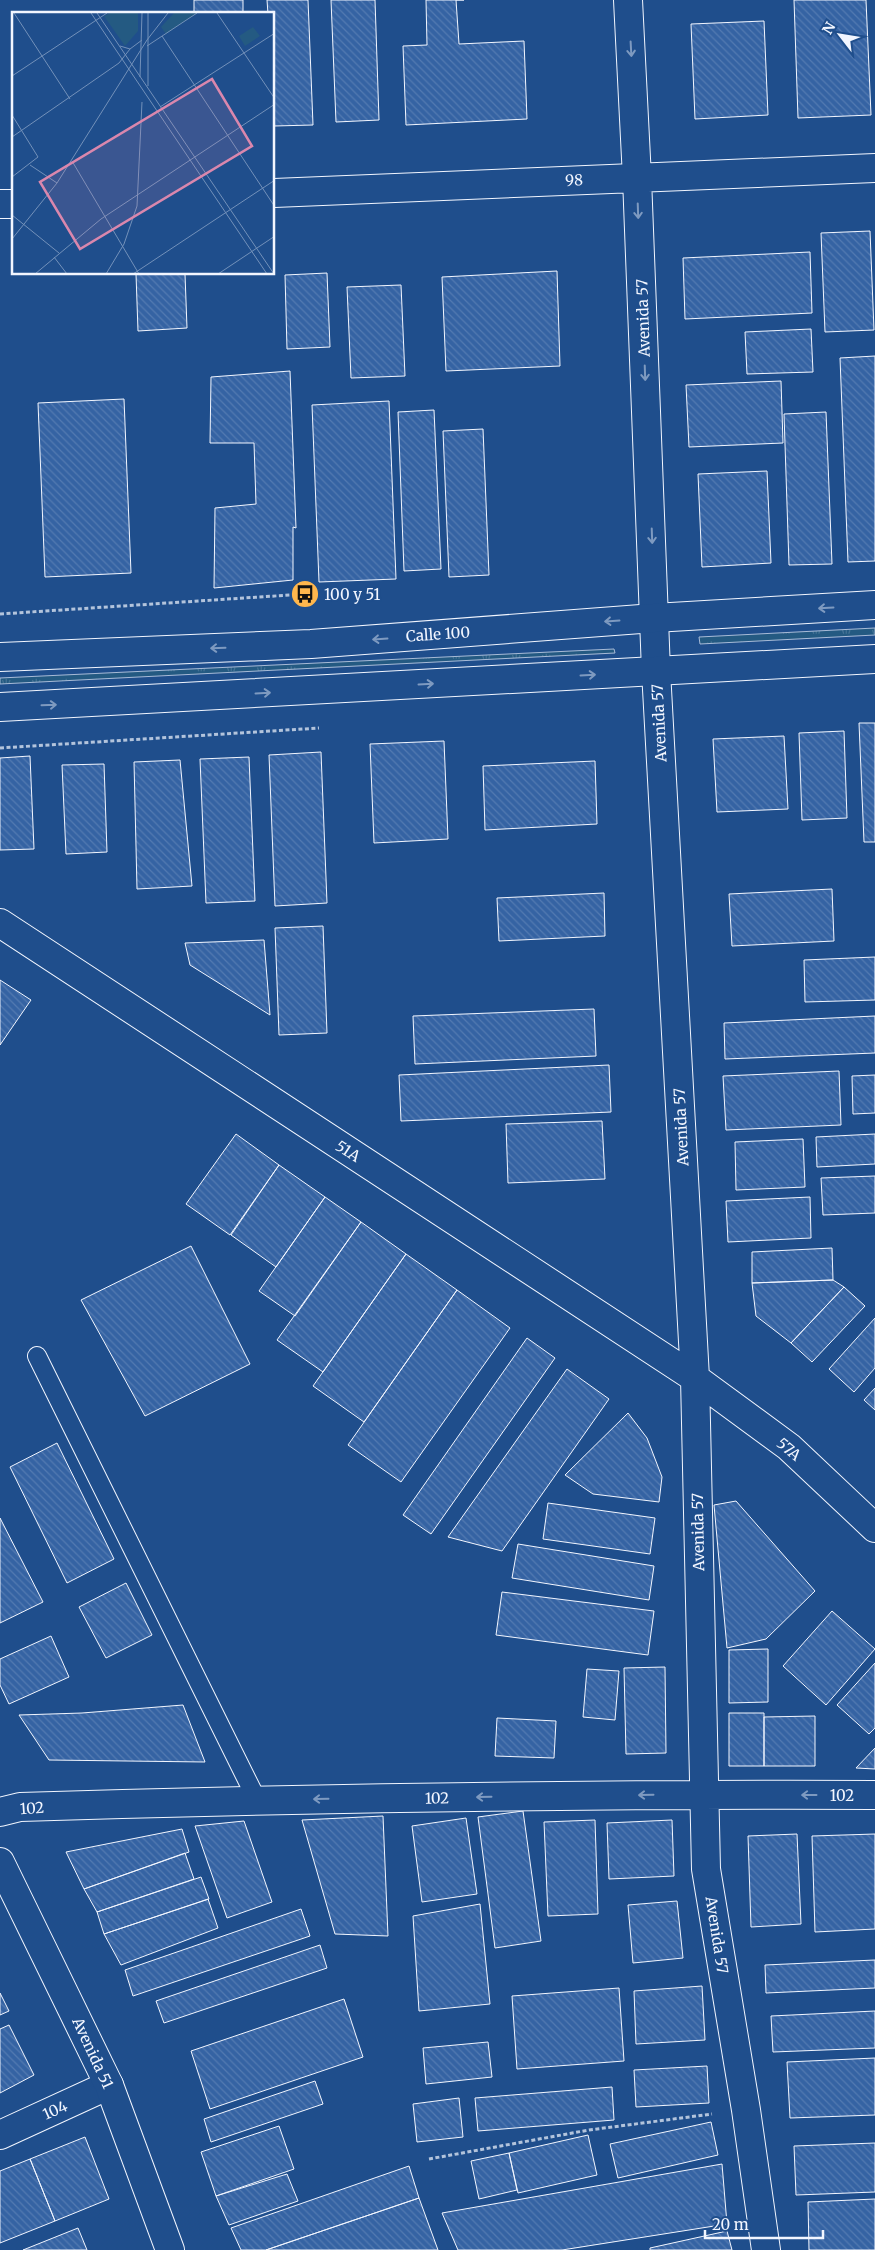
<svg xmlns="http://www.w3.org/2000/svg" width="875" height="2250" font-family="Merriweather,serif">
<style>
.grass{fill:url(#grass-tufts);stroke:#a8bbd7}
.building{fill:url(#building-back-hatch);stroke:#f2f6ff}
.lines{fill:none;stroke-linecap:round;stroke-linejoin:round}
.lane-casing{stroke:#f2f6ff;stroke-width:20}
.street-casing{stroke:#f2f6ff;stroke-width:30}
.primary-casing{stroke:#f2f6ff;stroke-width:30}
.path{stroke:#b3c4dc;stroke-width:3;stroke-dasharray:4 2.5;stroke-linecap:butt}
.lane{stroke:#1f4e8c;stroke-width:18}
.street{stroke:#1f4e8c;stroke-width:28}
.primary{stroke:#1f4e8c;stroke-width:28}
.oneway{stroke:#7e9ac0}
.labels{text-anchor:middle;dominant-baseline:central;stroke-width:4;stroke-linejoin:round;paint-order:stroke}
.street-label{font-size:15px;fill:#f2f6ff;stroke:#1f4e8c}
.poi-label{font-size:15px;fill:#f2f6ff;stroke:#1f4e8c;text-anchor:start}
.inset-road{fill:none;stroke:#7391ba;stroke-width:1}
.view{fill:#da87ad;fill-opacity:0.15;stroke:#da87ad;stroke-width:2.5}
.inset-edge{fill:none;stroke:#f2f6ff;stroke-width:2.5}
</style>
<defs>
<pattern id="grass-tufts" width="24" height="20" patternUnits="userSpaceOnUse" patternTransform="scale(1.25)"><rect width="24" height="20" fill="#245a82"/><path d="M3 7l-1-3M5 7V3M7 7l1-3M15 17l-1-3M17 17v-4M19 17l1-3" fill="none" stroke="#447295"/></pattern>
<pattern id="building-back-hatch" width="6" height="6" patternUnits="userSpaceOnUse" patternTransform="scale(1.25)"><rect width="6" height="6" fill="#3563a3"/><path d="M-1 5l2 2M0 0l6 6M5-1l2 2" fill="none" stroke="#537ab1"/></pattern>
</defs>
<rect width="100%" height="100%" fill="#1f4e8c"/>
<path class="grass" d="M 875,628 L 875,635 L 700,644 L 699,637 Z
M 614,649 L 615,653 L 0,684 L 0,678 Z"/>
<path class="building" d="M 194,0 L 243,0 L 243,14 L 194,14 Z
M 267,0 L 308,0 L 313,125 L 274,126 L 274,14 L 268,14 Z
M 331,0 L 375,0 L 379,120 L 336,122 Z
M 426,0 L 464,0 L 456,0 L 459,44 L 524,41 L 527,119 L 406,125 L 403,46 L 427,45 Z
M 794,0 L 866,0 L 871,115 L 798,118 Z
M 764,21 L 768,115 L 695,119 L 691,24 Z
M 12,22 L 14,22 L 14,68 Z
M 870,231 L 874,330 L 825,332 L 821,233 Z
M 810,252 L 812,313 L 685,319 L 683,258 Z
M 557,271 L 560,366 L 446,371 L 442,277 Z
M 327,273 L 330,347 L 287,349 L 285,275 Z
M 136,274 L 185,274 L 187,328 L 138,331 Z
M 401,285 L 405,376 L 351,378 L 347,287 Z
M 811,329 L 813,372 L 747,374 L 745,332 Z
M 875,356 L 875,561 L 848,562 L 840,358 Z
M 290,371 L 296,528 L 293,527 L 293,580 L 214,588 L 215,508 L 256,504 L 254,443 L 210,443 L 211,377 Z
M 781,381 L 783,443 L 689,447 L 686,385 Z
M 124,399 L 131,573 L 45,577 L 38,403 Z
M 389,401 L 396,579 L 319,582 L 312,405 Z
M 434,410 L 441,569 L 404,571 L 398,412 Z
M 826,412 L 832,564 L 789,565 L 784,414 Z
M 483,429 L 489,575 L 449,577 L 443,431 Z
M 767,471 L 771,563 L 702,567 L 698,474 Z
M 859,723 L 875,723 L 875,842 L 864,842 Z
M 844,731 L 847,818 L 802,820 L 799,733 Z
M 784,736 L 788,809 L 717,812 L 713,739 Z
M 444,741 L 448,839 L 374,843 L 370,744 Z
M 321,752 L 327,903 L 275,906 L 269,755 Z
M 30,756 L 34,849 L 0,850 L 0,758 Z
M 249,757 L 255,901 L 206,903 L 200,759 Z
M 180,760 L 192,886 L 137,889 L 134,762 Z
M 595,761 L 597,824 L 485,830 L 483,766 Z
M 104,764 L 107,852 L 66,854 L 62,765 Z
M 832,889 L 834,941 L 732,946 L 729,894 Z
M 604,893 L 605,936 L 499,941 L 497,898 Z
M 323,926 L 327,1033 L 279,1035 L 275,928 Z
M 264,940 L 270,1015 L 190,965 L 185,943 Z
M 875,957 L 875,1000 L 805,1002 L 804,960 Z
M 0,980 L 31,1000 L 0,1045 Z
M 594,1009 L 596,1056 L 415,1064 L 413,1016 Z
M 875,1016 L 875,1053 L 725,1059 L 724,1023 Z
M 609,1065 L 611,1112 L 401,1121 L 399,1075 Z
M 839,1071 L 841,1125 L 726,1130 L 723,1076 Z
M 875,1075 L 875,1113 L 853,1114 L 852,1076 Z
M 602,1121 L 605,1179 L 508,1183 L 506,1124 Z
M 236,1134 L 279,1165 L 230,1235 L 186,1204 Z
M 875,1134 L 875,1164 L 817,1167 L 816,1137 Z
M 803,1139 L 805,1187 L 736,1190 L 735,1142 Z
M 279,1165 L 325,1197 L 276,1267 L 231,1235 Z
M 875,1176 L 875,1213 L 823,1215 L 821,1178 Z
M 325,1197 L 361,1222 L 295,1316 L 259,1291 Z
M 810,1197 L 811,1238 L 728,1242 L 726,1201 Z
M 361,1222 L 406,1254 L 323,1372 L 277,1340 Z
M 191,1246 L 250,1364 L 145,1416 L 81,1300 Z
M 832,1248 L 833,1280 L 752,1283 L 752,1252 Z
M 406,1254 L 457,1290 L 364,1422 L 313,1386 Z
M 833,1280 L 844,1287 L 791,1343 L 756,1316 L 752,1283 Z
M 844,1287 L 865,1306 L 812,1362 L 791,1343 Z
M 457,1290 L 510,1328 L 401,1482 L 348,1445 Z
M 875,1318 L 875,1368 L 854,1392 L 829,1369 Z
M 527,1338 L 555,1358 L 431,1534 L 403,1515 Z
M 567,1369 L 609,1399 L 502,1551 L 448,1537 Z
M 875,1388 L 875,1410 L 864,1400 Z
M 628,1413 L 647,1438 L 662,1477 L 659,1502 L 593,1494 L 565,1475 Z
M 57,1443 L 114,1559 L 67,1583 L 10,1467 Z
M 736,1501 L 815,1591 L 766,1639 L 727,1648 L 714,1505 Z
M 548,1503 L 655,1518 L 650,1554 L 543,1539 Z
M 0,1518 L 43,1602 L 0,1623 Z
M 518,1544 L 654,1566 L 649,1600 L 512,1578 Z
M 126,1583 L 152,1635 L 106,1658 L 79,1607 Z
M 502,1592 L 654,1611 L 648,1655 L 496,1635 Z
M 832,1611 L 875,1649 L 826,1705 L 783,1666 Z
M 51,1636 L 69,1677 L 9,1704 L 0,1685 L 0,1659 Z
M 768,1649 L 768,1702 L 729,1703 L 729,1650 Z
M 875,1663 L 875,1728 L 869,1734 L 837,1705 Z
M 665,1667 L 666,1753 L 626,1754 L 624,1668 Z
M 587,1669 L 619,1671 L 615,1720 L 583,1717 Z
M 183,1705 L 205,1762 L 49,1760 L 19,1715 L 82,1713 Z
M 729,1713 L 764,1713 L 764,1766 L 729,1766 Z
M 815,1716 L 815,1766 L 764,1766 L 764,1717 Z
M 497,1718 L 556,1721 L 554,1758 L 495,1756 Z
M 875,1748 L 875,1769 L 856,1768 Z
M 523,1811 L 541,1941 L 495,1948 L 478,1817 Z
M 383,1816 L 388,1936 L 335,1934 L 302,1820 Z
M 466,1818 L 477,1894 L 422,1902 L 412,1826 Z
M 595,1820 L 598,1914 L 548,1916 L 544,1822 Z
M 672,1820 L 674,1876 L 609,1879 L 607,1823 Z
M 244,1821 L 272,1902 L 227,1918 L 195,1826 Z
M 182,1829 L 189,1852 L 84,1889 L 66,1852 Z
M 797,1834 L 801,1924 L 751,1927 L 748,1836 Z
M 875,1834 L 875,1929 L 815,1932 L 812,1836 Z
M 185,1853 L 194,1879 L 97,1912 L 84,1889 Z
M 201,1877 L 209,1899 L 104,1934 L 97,1912 Z
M 208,1899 L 218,1928 L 121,1965 L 104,1934 Z
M 677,1901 L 683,1958 L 633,1963 L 628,1905 Z
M 480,1904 L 490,2004 L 419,2011 L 413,1916 Z
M 301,1909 L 310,1936 L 133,1996 L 125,1970 Z
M 320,1945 L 327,1968 L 164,2023 L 156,2001 Z
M 875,1960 L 875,1988 L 766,1993 L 765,1965 Z
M 702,1986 L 705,2040 L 636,2044 L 634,1991 Z
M 619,1988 L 624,2061 L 517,2069 L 512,1996 Z
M 0,1993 L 9,2011 L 0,2015 Z
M 344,1999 L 363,2057 L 210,2109 L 191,2051 Z
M 875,2011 L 875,2048 L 773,2052 L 771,2016 Z
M 9,2025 L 34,2075 L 0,2093 L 0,2029 Z
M 488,2042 L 492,2077 L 426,2084 L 423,2048 Z
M 875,2058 L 875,2115 L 790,2118 L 787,2062 Z
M 707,2066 L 709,2103 L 636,2107 L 634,2070 Z
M 315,2081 L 323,2104 L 211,2142 L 204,2119 Z
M 612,2087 L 614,2120 L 478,2131 L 475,2098 Z
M 459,2098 L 463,2137 L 417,2142 L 413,2104 Z
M 711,2122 L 718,2155 L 618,2178 L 610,2144 Z
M 279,2126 L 294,2169 L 216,2196 L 201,2152 Z
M 588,2135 L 597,2175 L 518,2193 L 509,2153 Z
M 85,2137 L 109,2199 L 55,2221 L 30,2159 Z
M 875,2143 L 875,2192 L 796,2195 L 794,2146 Z
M 509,2153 L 517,2190 L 479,2199 L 471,2161 Z
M 30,2159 L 55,2221 L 0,2243 L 0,2171 Z
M 722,2164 L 727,2224 L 562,2250 L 458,2250 L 442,2213 Z
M 409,2166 L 419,2198 L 266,2250 L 241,2250 L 231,2228 Z
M 287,2174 L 298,2201 L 229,2225 L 216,2196 Z
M 419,2198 L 438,2250 L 266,2250 Z
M 875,2199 L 875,2250 L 809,2250 L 808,2202 Z
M 78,2228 L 87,2250 L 23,2250 Z
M 727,2231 L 732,2250 L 650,2250 L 650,2248 Z"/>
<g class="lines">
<defs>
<path id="lane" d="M 37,1356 L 257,1800"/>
<path id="street" d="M 628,0 L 637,178 L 656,671 L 695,1378 L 706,1869 L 746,2110 L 766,2250
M 274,193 L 875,168
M 0,204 L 14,204
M 0,923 L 695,1378 L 789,1447 L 875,1528
M 0,1812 L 20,1807 C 305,1798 590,1794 875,1795
M 0,2135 L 109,2085"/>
<path id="primary" d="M 0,657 L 311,644 L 654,618 L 875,605
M 0,707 L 875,659
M 0,1862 L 109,2085 L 170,2250"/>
</defs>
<use href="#lane" class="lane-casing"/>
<use href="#street" class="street-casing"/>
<use href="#primary" class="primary-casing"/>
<path class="path" d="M 0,614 L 305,594
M 0,748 L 319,728
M 429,2159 L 589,2130 L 712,2114"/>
<use href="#lane" class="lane"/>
<use href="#street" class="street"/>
<use href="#primary" class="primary"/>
</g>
<defs><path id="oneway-shaft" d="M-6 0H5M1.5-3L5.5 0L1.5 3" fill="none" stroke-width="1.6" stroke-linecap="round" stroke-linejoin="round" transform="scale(1.25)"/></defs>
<g class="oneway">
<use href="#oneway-shaft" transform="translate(631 49) rotate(87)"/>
<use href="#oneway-shaft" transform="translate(638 211) rotate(88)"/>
<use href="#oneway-shaft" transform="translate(645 373) rotate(88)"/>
<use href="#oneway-shaft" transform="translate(652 536) rotate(88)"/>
<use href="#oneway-shaft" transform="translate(826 608) rotate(177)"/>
<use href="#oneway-shaft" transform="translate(612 621) rotate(176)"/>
<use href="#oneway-shaft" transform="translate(380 639) rotate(176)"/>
<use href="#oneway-shaft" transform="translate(218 648) rotate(178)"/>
<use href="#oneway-shaft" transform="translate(588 675) rotate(-3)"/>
<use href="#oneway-shaft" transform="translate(426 684) rotate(-3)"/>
<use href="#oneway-shaft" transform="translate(263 693) rotate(-3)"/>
<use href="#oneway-shaft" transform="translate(49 705) rotate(-2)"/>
<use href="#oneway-shaft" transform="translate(646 1795) rotate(179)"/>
<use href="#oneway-shaft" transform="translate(809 1795) rotate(-180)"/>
<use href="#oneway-shaft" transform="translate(484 1797) rotate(179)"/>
<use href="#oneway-shaft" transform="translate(321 1799) rotate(179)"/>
</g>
<defs>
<symbol id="bus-disc" viewBox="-11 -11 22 22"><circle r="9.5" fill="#ffb74d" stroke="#1f4e8c"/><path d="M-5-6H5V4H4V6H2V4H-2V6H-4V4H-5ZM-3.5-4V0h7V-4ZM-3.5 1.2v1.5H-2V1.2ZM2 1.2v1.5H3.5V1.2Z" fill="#111"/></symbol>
</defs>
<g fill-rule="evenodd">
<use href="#bus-disc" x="289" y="578" width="32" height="32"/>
</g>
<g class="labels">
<g class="street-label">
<text transform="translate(574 180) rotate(-2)">98</text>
<text transform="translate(643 318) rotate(-92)">Avenida 57</text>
<text transform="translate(438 634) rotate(-4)">Calle 100</text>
<text transform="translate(659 723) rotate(-93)">Avenida 57</text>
<text transform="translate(681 1127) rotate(-93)">Avenida 57</text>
<text transform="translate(348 1151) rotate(33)">51A</text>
<text transform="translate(789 1449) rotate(40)">57A</text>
<text transform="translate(698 1532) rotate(-91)">Avenida 57</text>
<text x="842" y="1795">102</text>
<text transform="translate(437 1798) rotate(-1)">102</text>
<text transform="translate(32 1808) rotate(-4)">102</text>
<text transform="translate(717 1935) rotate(81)">Avenida 57</text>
<text transform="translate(93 2053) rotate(65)">Avenida 51</text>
<text transform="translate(55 2110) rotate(-24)">104</text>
</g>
<g class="poi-label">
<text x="324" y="594">100 y 51</text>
</g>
</g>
<g transform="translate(12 12)">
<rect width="262" height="262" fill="#1f4e8c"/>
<path d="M 241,15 L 248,24 L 233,34 L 227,24 Z" fill="#245a82"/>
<path d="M 162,1 L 185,1 L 154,22 L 149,15 Z" fill="#245a82"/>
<path d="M 98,1 L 126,1 L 126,19 L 113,34 L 92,4 Z" fill="#245a82"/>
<path class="inset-road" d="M 2,1 L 58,87M 79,1 L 255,262M 85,1 L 262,262M 205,1 L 263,87M 150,24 L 263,195M 108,34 L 118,37 L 130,28M 135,34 L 185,1M 0,64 L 95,1M 128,65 L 130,1M 136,74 L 136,1M 148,95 L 263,21M 0,103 L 26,145 L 0,165M 0,125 L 107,51 L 118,37M 60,149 L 127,262M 18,153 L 45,171M 0,203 L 47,241M 0,227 L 45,171 L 135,28 L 156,1M 42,245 L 55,262M 23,262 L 89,207 L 263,92M 94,262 L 112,232 L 125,194 L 130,90M 121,262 L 263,168M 206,262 L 263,224"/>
<path class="view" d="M 200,67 L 240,134 L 68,237 L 28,170 Z"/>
<rect width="262" height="262" class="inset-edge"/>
</g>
<g transform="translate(840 35) rotate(301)" stroke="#1f4e8c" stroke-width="4" paint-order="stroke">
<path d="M0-4L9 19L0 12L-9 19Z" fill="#f2f6ff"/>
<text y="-8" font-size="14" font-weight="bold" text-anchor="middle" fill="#f2f6ff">N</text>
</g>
<path d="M705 2230v8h118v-8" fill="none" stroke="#f2f6ff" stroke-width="2.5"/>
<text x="712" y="2230" font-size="15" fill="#f2f6ff" stroke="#1f4e8c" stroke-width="4" paint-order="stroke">20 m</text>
</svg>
